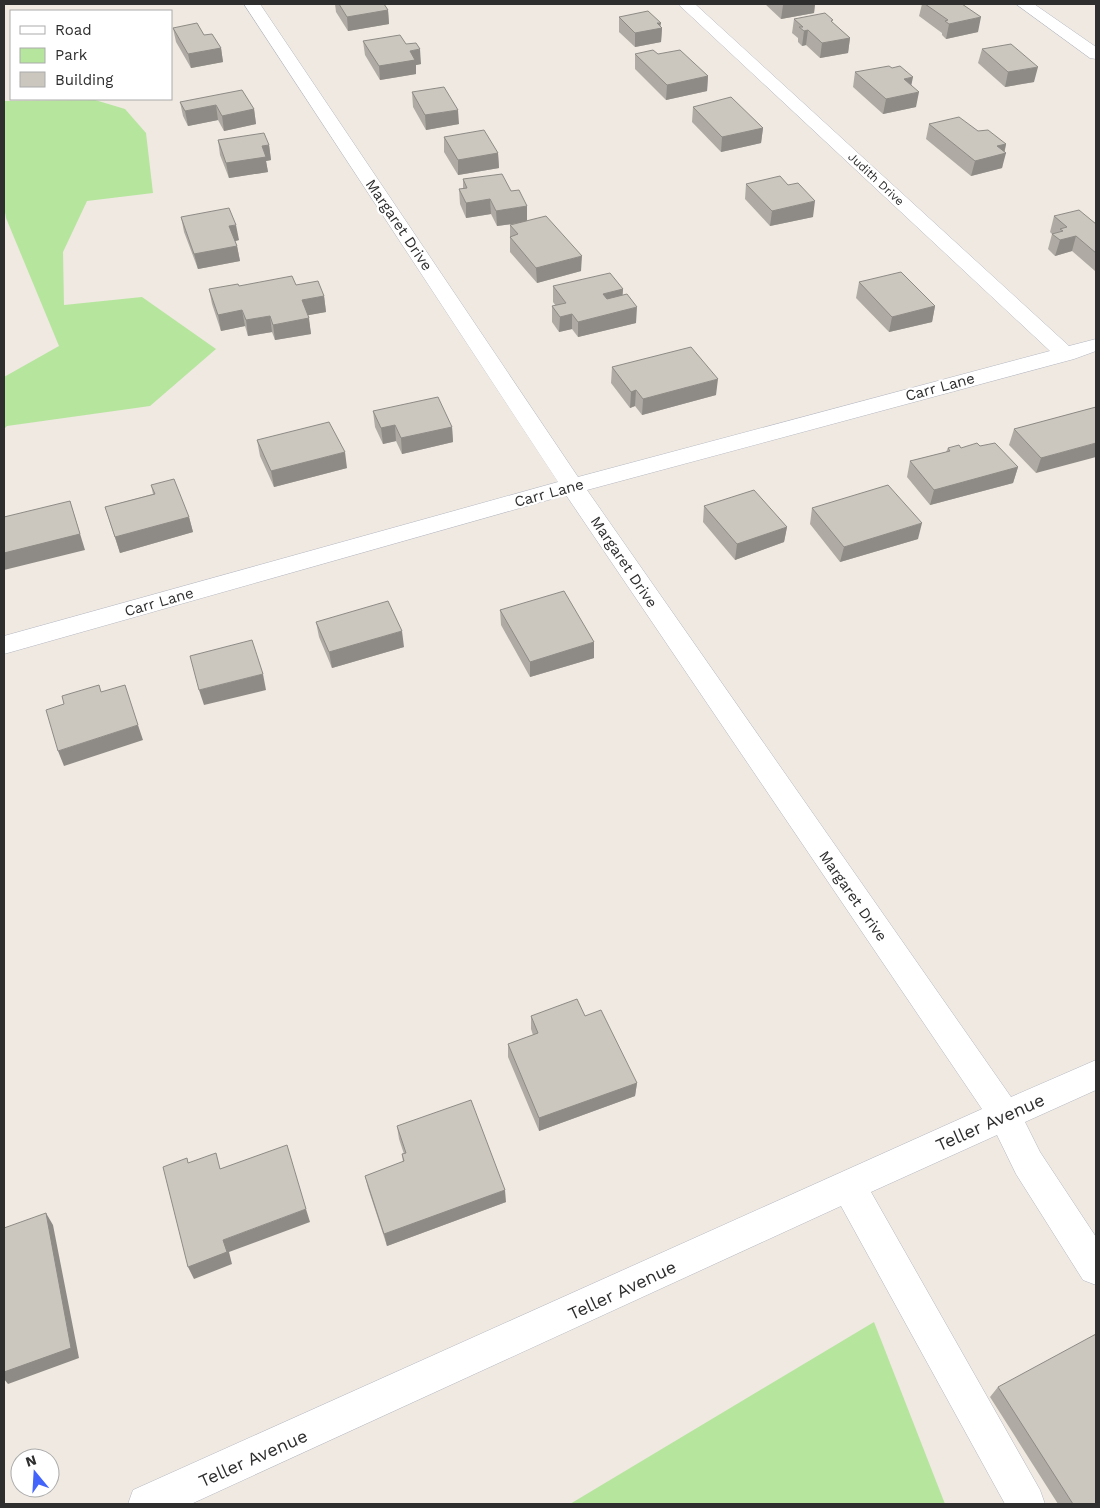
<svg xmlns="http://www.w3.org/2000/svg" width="1100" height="1508" font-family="'Work Sans',sans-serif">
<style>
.green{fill:#b6e59e}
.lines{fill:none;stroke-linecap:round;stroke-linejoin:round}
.minor-casing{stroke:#b4b7c1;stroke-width:1}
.minor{fill:#fff;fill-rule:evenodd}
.wall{fill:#afaba4}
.shaded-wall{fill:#8e8b86}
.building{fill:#cbc7bf;stroke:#8e8b86}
.labels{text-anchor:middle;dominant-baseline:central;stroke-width:4.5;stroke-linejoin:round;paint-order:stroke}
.far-street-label{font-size:12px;fill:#2e2e2e;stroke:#fff}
.street-label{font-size:15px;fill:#2e2e2e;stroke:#fff}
.near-street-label{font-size:18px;fill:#2e2e2e;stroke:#fff}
</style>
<rect width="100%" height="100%" fill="#efe9e1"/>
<path class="green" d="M 95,100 L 125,109 L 146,133 L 153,193 L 87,201 L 63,252 L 64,305 L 142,297 L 216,349 L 150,406 L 7,426 L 4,429 L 4,377 L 59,346 L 6,218 L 4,206 L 4,101 Z
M 874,1322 L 945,1504 L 570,1504 Z"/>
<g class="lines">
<defs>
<path id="minor" d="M 244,4 L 260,4 L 578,477 L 1050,351 L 678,4 L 695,4 L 1069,346 L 1096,339 L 1096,351 L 1074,359 L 587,490 L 1011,1097 L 1096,1060 L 1096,1090 L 1025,1122 L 1040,1152 L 1096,1237 L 1096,1285 L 1083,1280 L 1016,1174 L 997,1135 L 871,1192 L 1040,1490 L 1045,1504 L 1005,1504 L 841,1206 L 191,1504 L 128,1504 L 133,1490 L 982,1109 L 566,495 L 4,654 L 4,636 L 558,482 Z
M 1016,4 L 1034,4 L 1096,47 L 1096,59 L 1090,58 Z"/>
</defs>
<use href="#minor" class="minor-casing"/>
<use href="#minor" class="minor"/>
</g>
<path class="wall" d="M 335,4 L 384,4 L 388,10 L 389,24 L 348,31 L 336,12 Z
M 765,4 L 815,4 L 814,13 L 781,19 Z
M 922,4 L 962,4 L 978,32 L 946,39 L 942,35 L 942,33 L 919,16 Z
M 619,17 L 660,26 L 662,28 L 661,42 L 635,47 L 619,32 Z
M 794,19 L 833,23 L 850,38 L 848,53 L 820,58 L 806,45 L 802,46 L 798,42 L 798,38 L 792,33 Z
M 173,28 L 204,35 L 221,48 L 223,62 L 191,68 L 176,42 Z
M 363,41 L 406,44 L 421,64 L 416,65 L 416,74 L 380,80 L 365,55 Z
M 982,49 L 1034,82 L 1005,87 L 978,63 Z
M 635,54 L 658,54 L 708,76 L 707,91 L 666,100 L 635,69 Z
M 892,68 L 912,86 L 916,107 L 883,114 L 853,87 L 855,72 Z
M 412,92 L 459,124 L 426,130 L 413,107 Z
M 180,102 L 254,109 L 256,124 L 224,131 L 218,120 L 188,126 L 183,116 Z
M 693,107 L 763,128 L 761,143 L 721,152 L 692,122 Z
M 929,124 L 978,131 L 1006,144 L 1002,168 L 971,176 L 926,139 Z
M 444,137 L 498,153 L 499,168 L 458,175 L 444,152 Z
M 218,140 L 269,145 L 271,160 L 266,161 L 268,172 L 229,178 L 220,155 Z
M 463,179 L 527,221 L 581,271 L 537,283 L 510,252 L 510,225 L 520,223 L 497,226 L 491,214 L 466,218 L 460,204 L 459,189 L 463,189 Z
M 746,184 L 813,217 L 770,226 L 745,199 Z
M 1054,216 L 1096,224 L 1096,271 L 1095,271 L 1072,251 L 1055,256 L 1048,249 L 1052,234 L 1050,232 Z
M 181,217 L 239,240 L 235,241 L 237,246 L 240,261 L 198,269 L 184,232 Z
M 859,282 L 935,306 L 932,322 L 889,332 L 856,298 Z
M 296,285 L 324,296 L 326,312 L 308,315 L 311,334 L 275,340 L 272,332 L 248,336 L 245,326 L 221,331 L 212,304 L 209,289 L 239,286 Z
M 553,286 L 623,289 L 622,295 L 636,323 L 578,337 L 572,329 L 559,332 L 552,322 L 552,306 L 556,306 L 553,302 Z
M 612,367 L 716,395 L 642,415 L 635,406 L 630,408 L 611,383 Z
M 1096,407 L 1036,473 L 1009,445 L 1014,429 Z
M 373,411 L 452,427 L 453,442 L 402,454 L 396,441 L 383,444 L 375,427 Z
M 257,440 L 347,468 L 274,487 L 260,456 Z
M 948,448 L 961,448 L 1018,467 L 1013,483 L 930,505 L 907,477 L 910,461 L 946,452 Z
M 151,485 L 189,517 L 193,532 L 120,553 L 105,507 L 153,494 Z
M 704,506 L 787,527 L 784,542 L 735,560 L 703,522 Z
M 812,508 L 918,539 L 840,562 L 810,524 Z
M 500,610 L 594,658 L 530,677 L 501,625 Z
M 316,622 L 404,647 L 332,668 L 319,637 Z
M 531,1016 L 585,1016 L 637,1083 L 635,1096 L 539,1131 L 508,1057 L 508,1044 L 533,1035 L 531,1029 Z
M 397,1126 L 506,1202 L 387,1246 L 368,1188 L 365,1176 L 403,1162 L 402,1154 L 404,1154 L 399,1139 Z
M 998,1387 L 1096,1504 L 1058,1504 L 990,1397 Z"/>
<path class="shaded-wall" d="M 788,4 L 815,4 L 814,13 L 781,19 L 783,5 Z
M 388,10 L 389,24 L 348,31 L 347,17 Z
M 981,17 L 978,32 L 946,39 L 949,24 Z
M 657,23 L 661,23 L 660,28 L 662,28 L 661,42 L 635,47 L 635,33 Z
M 808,30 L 806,45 L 802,46 L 804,31 Z
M 850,38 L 848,53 L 820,58 L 822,43 Z
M 221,48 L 223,62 L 191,68 L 188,54 Z
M 420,49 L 421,64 L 416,65 L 416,74 L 380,80 L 379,66 L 410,51 Z
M 1038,67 L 1034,82 L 1005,87 L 1008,72 Z
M 708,76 L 707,91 L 666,100 L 667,85 Z
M 913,77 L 910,92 L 904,79 Z
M 919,92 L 916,107 L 883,114 L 886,99 Z
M 216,105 L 218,120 L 188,126 L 185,111 Z
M 254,109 L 256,124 L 224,131 L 222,116 Z
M 458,110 L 459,124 L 426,130 L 425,115 Z
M 763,128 L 761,143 L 721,152 L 722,137 Z
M 1006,144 L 1004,153 L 1006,153 L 1002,168 L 971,176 L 975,161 L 997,146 Z
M 269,145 L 271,160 L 266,161 L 268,172 L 229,178 L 226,163 L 262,146 Z
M 498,153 L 499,168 L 458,175 L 458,160 Z
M 490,199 L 491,214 L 466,218 L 466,203 Z
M 815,201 L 813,217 L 770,226 L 772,211 Z
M 527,206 L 527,222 L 497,226 L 496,211 Z
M 236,225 L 239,240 L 232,242 L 229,226 Z
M 1076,236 L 1072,251 L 1055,256 L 1060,240 Z
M 237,246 L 240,261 L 198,269 L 194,254 Z
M 582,256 L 581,271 L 537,283 L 536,268 Z
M 623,289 L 622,305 L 603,310 L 603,294 Z
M 324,296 L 326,312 L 304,316 L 302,300 Z
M 935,306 L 932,322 L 889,332 L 892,317 Z
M 637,307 L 636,323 L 578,337 L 578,322 Z
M 242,310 L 245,326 L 221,331 L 218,315 Z
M 572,314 L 572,329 L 559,332 L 560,317 Z
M 270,316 L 272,332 L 248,336 L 246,320 Z
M 309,318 L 311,334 L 275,340 L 273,325 Z
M 718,379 L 716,395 L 642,415 L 643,399 Z
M 636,390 L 635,406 L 630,408 L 631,392 Z
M 395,425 L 396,441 L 383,444 L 381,428 Z
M 452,427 L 453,442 L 402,454 L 401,438 Z
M 1096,443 L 1096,457 L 1036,473 L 1041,458 Z
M 345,452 L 347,468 L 274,487 L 271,471 Z
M 1018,467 L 1013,483 L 930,505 L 934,490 Z
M 70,501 L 85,550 L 4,570 L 4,553 Z
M 189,517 L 193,532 L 120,553 L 115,537 Z
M 922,523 L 918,539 L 840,562 L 844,547 Z
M 787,527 L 784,542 L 735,560 L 737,544 Z
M 402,631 L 404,647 L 332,668 L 329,652 Z
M 594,642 L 594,658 L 530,677 L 530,662 Z
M 263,674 L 266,690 L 204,705 L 199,690 Z
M 138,725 L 143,740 L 64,766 L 58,751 Z
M 637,1083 L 635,1096 L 539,1131 L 539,1118 Z
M 505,1190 L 506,1202 L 387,1246 L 384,1234 Z
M 306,1209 L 310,1222 L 229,1252 L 232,1264 L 194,1279 L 188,1267 L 223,1240 Z
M 46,1213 L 53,1225 L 79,1358 L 8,1384 L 4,1379 L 4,1372 Z"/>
<path class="building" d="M 339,4 L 384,4 L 388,10 L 347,17 Z
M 925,4 L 962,4 L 981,17 L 949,24 L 945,21 L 948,20 Z
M 648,11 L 661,23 L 657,23 L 662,28 L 635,33 L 619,17 Z
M 825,13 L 833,20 L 831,21 L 850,38 L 822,43 L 808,30 L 804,31 L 799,27 L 803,27 L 794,19 Z
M 197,23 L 204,35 L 212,34 L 221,48 L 188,54 L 173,28 Z
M 400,35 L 406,44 L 416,43 L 420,49 L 410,51 L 415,60 L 379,66 L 363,41 Z
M 1011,44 L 1038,67 L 1008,72 L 982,49 Z
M 653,50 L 658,54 L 680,50 L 708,76 L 667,85 L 635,54 Z
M 889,66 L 892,68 L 900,66 L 913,77 L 904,79 L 919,92 L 886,99 L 855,72 Z
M 444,87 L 458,110 L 425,115 L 412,92 Z
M 242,90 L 254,109 L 222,116 L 216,105 L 185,111 L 180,102 Z
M 731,97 L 763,128 L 722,137 L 693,107 Z
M 959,117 L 978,131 L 988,130 L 1006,144 L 997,146 L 1006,153 L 975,161 L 929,124 Z
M 484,130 L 498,153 L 458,160 L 444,137 Z
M 264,133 L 269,145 L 262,146 L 266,157 L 226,163 L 218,140 Z
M 502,174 L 511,191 L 519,190 L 527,206 L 496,211 L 490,199 L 466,203 L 459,189 L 467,188 L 463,179 Z
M 780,176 L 788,185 L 798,183 L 815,201 L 772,211 L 746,184 Z
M 229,208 L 236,225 L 229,226 L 237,246 L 194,254 L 181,217 Z
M 1079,210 L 1096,224 L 1096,253 L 1076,236 L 1060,240 L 1052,234 L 1063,231 L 1060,229 L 1067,227 L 1054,216 Z
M 546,216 L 582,256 L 536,268 L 510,237 L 518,234 L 510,225 Z
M 901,272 L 935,306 L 892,317 L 859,282 Z
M 610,273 L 623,289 L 603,294 L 607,299 L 627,294 L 637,307 L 578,322 L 572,314 L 560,317 L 552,306 L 566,303 L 553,286 Z
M 292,276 L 296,285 L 318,281 L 324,296 L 302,300 L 309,318 L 273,325 L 270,316 L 246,320 L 242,310 L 218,315 L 209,289 L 238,284 L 239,286 Z
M 691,347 L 718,379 L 643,399 L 636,390 L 631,392 L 612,367 Z
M 438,397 L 452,427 L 401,438 L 395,425 L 381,428 L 373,411 Z
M 1096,407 L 1096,443 L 1041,458 L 1014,429 Z
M 329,422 L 345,452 L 271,471 L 257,440 Z
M 977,443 L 980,446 L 995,443 L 1018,467 L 934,490 L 910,461 L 950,451 L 948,448 L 959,445 L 961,448 Z
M 174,479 L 189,517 L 115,537 L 105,507 L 155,494 L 151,485 Z
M 888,485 L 922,523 L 844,547 L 812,508 Z
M 754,490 L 787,527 L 737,544 L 704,506 Z
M 70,501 L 80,534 L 4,553 L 4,517 Z
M 564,591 L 594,642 L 530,662 L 500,610 Z
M 388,601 L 402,631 L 329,652 L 316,622 Z
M 252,640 L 263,674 L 199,690 L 190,656 Z
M 99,685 L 101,692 L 125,685 L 138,725 L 58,751 L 46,710 L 64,704 L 62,696 Z
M 577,999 L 585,1016 L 601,1010 L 637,1083 L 539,1118 L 508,1044 L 538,1033 L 531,1016 Z
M 471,1100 L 505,1190 L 384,1234 L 365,1176 L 404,1161 L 402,1154 L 406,1153 L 397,1126 Z
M 287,1145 L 306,1209 L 223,1240 L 227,1252 L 188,1267 L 163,1167 L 187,1158 L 188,1163 L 216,1153 L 220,1169 Z
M 46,1213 L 71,1348 L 4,1372 L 4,1228 Z
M 1096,1334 L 1096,1504 L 1073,1504 L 998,1387 Z"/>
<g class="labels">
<g class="far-street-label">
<text transform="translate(876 179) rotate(43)">Judith Drive</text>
</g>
<g class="street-label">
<text transform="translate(399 225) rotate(56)">Margaret Drive</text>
<text transform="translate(940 387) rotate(-15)">Carr Lane</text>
<text transform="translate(549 493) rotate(-15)">Carr Lane</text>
<text transform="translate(624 562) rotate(56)">Margaret Drive</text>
<text transform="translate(159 602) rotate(-16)">Carr Lane</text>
<text transform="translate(853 896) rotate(55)">Margaret Drive</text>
</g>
<g class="near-street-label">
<text transform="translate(990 1122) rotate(-24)">Teller Avenue</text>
<text transform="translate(622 1290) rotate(-25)">Teller Avenue</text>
<text transform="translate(253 1458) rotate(-24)">Teller Avenue</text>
</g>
</g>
<rect width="1100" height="1508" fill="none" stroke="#2e2e2e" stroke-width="10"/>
<rect x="10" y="10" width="162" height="90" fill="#ffffff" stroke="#ababab"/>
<rect x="20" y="26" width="25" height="8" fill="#ffffff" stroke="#ababab"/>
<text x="55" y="35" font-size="15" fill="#2e2e2e">Road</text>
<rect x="20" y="48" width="25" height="15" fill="#b6e59e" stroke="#ababab"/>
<text x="55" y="60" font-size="15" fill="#2e2e2e">Park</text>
<rect x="20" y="72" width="25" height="15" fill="#cbc7bf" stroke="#ababab"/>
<text x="55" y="85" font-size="15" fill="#2e2e2e">Building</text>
<g transform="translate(35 1473) rotate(342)"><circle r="24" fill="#ffffff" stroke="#ababab"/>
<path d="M0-4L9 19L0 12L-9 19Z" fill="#4264fb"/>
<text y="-8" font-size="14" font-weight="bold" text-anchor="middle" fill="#2e2e2e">N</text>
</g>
</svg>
